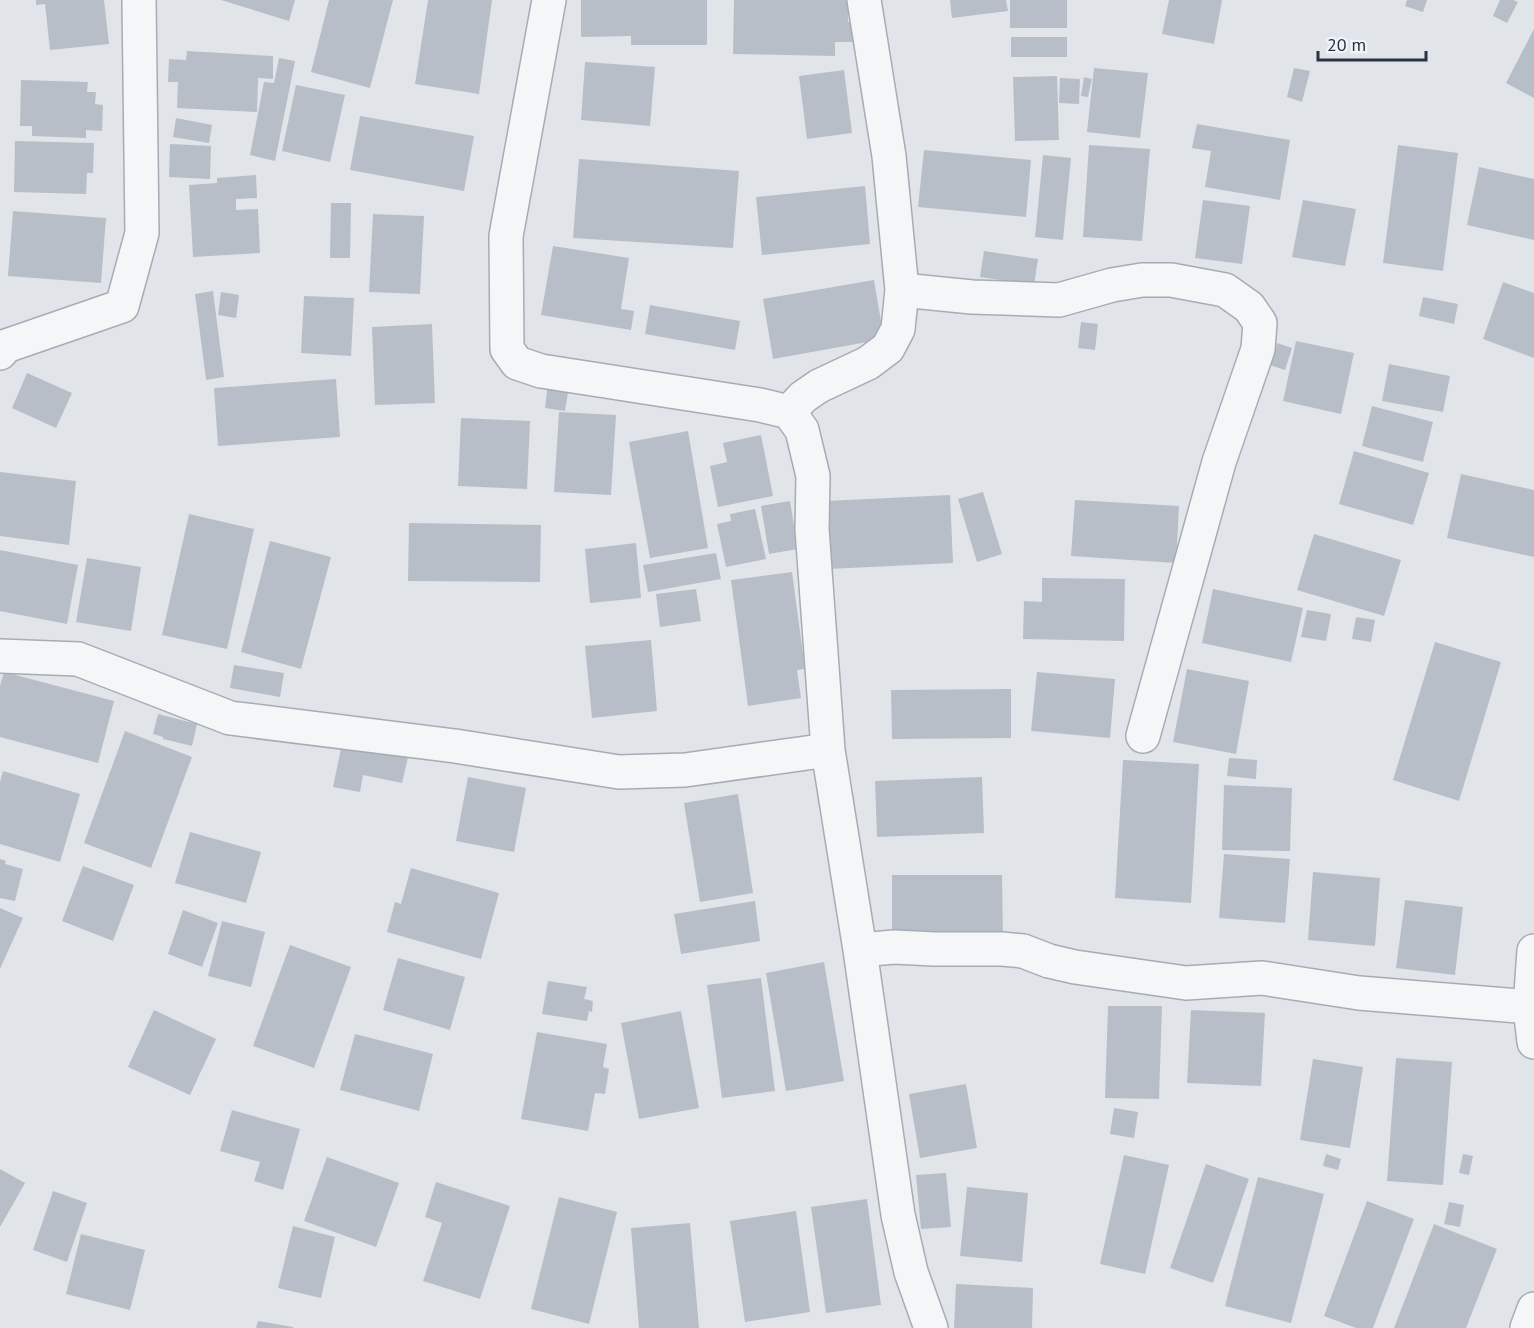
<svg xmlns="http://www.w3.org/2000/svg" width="1534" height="1328" font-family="'PT Sans',sans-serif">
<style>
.building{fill:#b8bec8}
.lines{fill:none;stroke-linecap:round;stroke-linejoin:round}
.street-casing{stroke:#a6acb5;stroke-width:36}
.street{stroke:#f4f6f8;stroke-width:33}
</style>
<rect width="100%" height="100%" fill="#e1e5ea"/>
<path class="building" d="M 36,0 L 104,0 L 109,44 L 50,50 L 45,4 L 36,5 Z
M 221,0 L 295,0 L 289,21 Z
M 329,0 L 393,0 L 370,88 L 311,72 Z
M 428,0 L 492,0 L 479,94 L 415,84 Z
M 581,0 L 707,0 L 707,45 L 631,45 L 631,36 L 581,37 Z
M 734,0 L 848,0 L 848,22 L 856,22 L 855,42 L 835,42 L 835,56 L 733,54 Z
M 950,0 L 1006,0 L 1008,11 L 952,18 Z
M 1010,0 L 1067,0 L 1067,28 L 1010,28 Z
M 1169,0 L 1222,0 L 1214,44 L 1162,34 Z
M 1407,0 L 1427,0 L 1423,12 L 1405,6 Z
M 1500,0 L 1513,0 L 1518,2 L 1507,23 L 1493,16 Z
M 1534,29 L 1534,98 L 1506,83 Z
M 1011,37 L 1067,37 L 1067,57 L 1011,57 Z
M 187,51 L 273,56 L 273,79 L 258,78 L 257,112 L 177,108 L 178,82 L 168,82 L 169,59 L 186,60 Z
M 279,58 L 295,61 L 275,161 L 250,155 L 264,82 L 274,83 Z
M 585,62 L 655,67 L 650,126 L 581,120 Z
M 1094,68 L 1148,73 L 1140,138 L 1087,132 Z
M 1294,68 L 1310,71 L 1302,102 L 1287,97 Z
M 844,70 L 852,133 L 807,139 L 799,76 Z
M 1057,76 L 1059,140 L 1015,141 L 1013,77 Z
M 1084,77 L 1092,79 L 1088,97 L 1081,96 Z
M 1060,78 L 1080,79 L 1079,104 L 1059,103 Z
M 21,80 L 88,82 L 87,92 L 96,92 L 95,104 L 103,105 L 102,131 L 86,130 L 86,138 L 32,136 L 32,126 L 20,126 Z
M 296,85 L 345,95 L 330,162 L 282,151 Z
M 360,116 L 474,136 L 464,191 L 350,170 Z
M 176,118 L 212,125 L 209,143 L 173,137 Z
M 1197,124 L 1290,140 L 1280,200 L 1205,187 L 1211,151 L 1192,148 Z
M 15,141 L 94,143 L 93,173 L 87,173 L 86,194 L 14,192 Z
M 170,144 L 211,146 L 210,179 L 169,177 Z
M 1089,145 L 1150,149 L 1142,241 L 1083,237 Z
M 1398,145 L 1458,153 L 1443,271 L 1383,263 Z
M 924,150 L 1031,160 L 1026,217 L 918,207 Z
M 1043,155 L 1071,158 L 1063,240 L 1035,237 Z
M 579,159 L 739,171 L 733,248 L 573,238 Z
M 1479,167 L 1534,179 L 1534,240 L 1467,225 Z
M 256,175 L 257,198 L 236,199 L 236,210 L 258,209 L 260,253 L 193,257 L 189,185 L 217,183 L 217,178 Z
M 865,186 L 870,244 L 762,255 L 756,197 Z
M 1203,200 L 1250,206 L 1242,264 L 1195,258 Z
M 1303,200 L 1356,209 L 1345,266 L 1292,257 Z
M 331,203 L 351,203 L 350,258 L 330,258 Z
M 13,211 L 106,218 L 101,283 L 8,276 Z
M 373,214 L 424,216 L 420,294 L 369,292 Z
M 553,246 L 629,258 L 621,309 L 634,311 L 631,330 L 541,315 Z
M 984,251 L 1038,259 L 1034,285 L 980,277 Z
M 874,280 L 884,339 L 773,359 L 763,299 Z
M 1503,282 L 1534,293 L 1534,358 L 1483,339 Z
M 213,291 L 224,377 L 206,380 L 195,294 Z
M 221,292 L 239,295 L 236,318 L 218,315 Z
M 304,296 L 354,298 L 351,356 L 301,353 Z
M 1423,297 L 1458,304 L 1454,324 L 1419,316 Z
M 650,305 L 740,321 L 735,350 L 645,334 Z
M 1081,322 L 1098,324 L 1095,350 L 1078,348 Z
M 432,324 L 435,403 L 375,405 L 372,327 Z
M 1296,341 L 1354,353 L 1341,414 L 1283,401 Z
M 1277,343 L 1292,348 L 1285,370 L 1270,365 Z
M 1389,364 L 1450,376 L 1443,412 L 1382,401 Z
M 27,373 L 72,393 L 56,428 L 12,408 Z
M 336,379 L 340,437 L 218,446 L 214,388 Z
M 548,383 L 569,386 L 565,411 L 545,408 Z
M 1372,406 L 1433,422 L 1423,462 L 1362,446 Z
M 559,412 L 616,415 L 611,495 L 554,492 Z
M 461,418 L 530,421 L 527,489 L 458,486 Z
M 688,431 L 708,548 L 650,558 L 629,442 Z
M 761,435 L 773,496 L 718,507 L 710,466 L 727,462 L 723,443 Z
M 1354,451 L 1429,473 L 1413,525 L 1339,504 Z
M 0,472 L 76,481 L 69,545 L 0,536 Z
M 1461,474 L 1534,490 L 1534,557 L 1447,538 Z
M 983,492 L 1002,554 L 977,562 L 958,499 Z
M 950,495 L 953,563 L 829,569 L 826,501 Z
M 1075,500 L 1179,506 L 1176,563 L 1071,556 Z
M 790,501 L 798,549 L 769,554 L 761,506 Z
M 755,509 L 766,559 L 726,567 L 717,524 L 731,521 L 730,514 Z
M 189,514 L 254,529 L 227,649 L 162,635 Z
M 409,523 L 541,525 L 540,582 L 408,581 Z
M 1314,534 L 1401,560 L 1384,616 L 1297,590 Z
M 270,541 L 331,557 L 301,669 L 241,652 Z
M 636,543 L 641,598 L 590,603 L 585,549 Z
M 0,550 L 78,565 L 67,624 L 0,611 Z
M 716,553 L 721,579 L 648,592 L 643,565 Z
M 87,558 L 141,567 L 131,631 L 76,622 Z
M 792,572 L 805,669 L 797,670 L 801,698 L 748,706 L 731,580 Z
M 1042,578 L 1125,579 L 1124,641 L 1023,639 L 1024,601 L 1042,602 Z
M 696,589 L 701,621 L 660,627 L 656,594 Z
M 1213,589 L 1303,608 L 1291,662 L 1202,643 Z
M 1307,610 L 1331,614 L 1326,641 L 1301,637 Z
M 1356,617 L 1375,620 L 1371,642 L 1352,639 Z
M 651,640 L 657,711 L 592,718 L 585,646 Z
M 1435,642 L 1501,662 L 1459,801 L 1393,780 Z
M 234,665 L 284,673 L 280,697 L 230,688 Z
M 1187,669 L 1249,681 L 1236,754 L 1173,742 Z
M 4,672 L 114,701 L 98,763 L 0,737 L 0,686 Z
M 1037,672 L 1115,679 L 1110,738 L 1031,731 Z
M 1011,689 L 1011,738 L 892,739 L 891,690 Z
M 158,714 L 197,724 L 192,746 L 163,739 L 163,737 L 153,734 Z
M 125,731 L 192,757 L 151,868 L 84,843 Z
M 343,739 L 409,753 L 402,783 L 363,775 L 360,792 L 333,787 Z
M 1229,758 L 1257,760 L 1256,779 L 1227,776 Z
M 1123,760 L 1199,764 L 1191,903 L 1115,898 Z
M 3,771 L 80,794 L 60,862 L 0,844 L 0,782 Z
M 468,777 L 526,788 L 514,852 L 456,841 Z
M 982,777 L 984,833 L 877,837 L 875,781 Z
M 1224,785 L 1292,788 L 1290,851 L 1222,850 Z
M 738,794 L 753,893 L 700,902 L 684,803 Z
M 190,832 L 261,852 L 246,903 L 175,883 Z
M 1224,854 L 1290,859 L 1285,923 L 1219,918 Z
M 0,859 L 6,861 L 5,864 L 23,869 L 15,901 L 0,898 Z
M 83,866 L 134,885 L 113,941 L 62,921 Z
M 411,868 L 499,893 L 481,959 L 387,932 L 395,902 L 401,904 Z
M 1313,872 L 1380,878 L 1375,946 L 1308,940 Z
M 892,875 L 1002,875 L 1003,939 L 892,940 Z
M 1405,900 L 1463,907 L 1455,975 L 1396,968 Z
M 755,901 L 760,941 L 681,954 L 674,914 Z
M 0,908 L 23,918 L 0,969 Z
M 183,910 L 218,923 L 202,967 L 168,954 Z
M 222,921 L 265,932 L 251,987 L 208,976 Z
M 290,945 L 351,967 L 314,1068 L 253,1046 Z
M 398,958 L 465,977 L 450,1030 L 383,1010 Z
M 824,962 L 844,1081 L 786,1091 L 766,973 Z
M 761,978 L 775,1091 L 722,1098 L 707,985 Z
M 548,981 L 587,987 L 584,999 L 593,1001 L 592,1012 L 589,1011 L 587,1021 L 542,1014 Z
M 1108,1006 L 1162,1006 L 1159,1099 L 1105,1098 Z
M 154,1010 L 216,1039 L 190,1095 L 128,1067 Z
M 1191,1010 L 1265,1013 L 1261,1086 L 1187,1083 Z
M 681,1011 L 699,1108 L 639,1119 L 621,1023 Z
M 537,1032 L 607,1044 L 603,1067 L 609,1069 L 605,1094 L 595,1093 L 588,1131 L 521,1119 Z
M 355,1034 L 433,1054 L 419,1111 L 340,1090 Z
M 1396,1058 L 1452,1062 L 1443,1185 L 1387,1181 Z
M 1313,1059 L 1363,1067 L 1350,1148 L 1300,1140 Z
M 966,1084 L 977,1148 L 920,1158 L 909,1094 Z
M 1114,1108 L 1138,1112 L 1134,1138 L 1110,1134 Z
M 232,1110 L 300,1129 L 283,1190 L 254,1181 L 260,1162 L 220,1151 Z
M 1326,1154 L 1341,1159 L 1338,1170 L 1323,1166 Z
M 1463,1154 L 1473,1156 L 1469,1175 L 1459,1173 Z
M 1124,1155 L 1169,1165 L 1145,1274 L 1100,1264 Z
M 327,1157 L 399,1183 L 376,1247 L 304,1221 Z
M 1206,1164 L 1249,1179 L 1213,1283 L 1170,1268 Z
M 0,1169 L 25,1183 L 0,1227 Z
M 946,1173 L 951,1227 L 921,1229 L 916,1175 Z
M 1258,1177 L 1324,1194 L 1291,1323 L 1225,1306 Z
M 436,1182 L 510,1206 L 480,1299 L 423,1281 L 442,1223 L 425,1217 Z
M 967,1187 L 1028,1193 L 1022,1262 L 960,1256 Z
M 53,1191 L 87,1203 L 67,1262 L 33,1250 Z
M 559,1197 L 617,1212 L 589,1324 L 531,1309 Z
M 867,1199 L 881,1305 L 826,1313 L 811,1207 Z
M 1367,1201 L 1414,1219 L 1373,1328 L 1356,1328 L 1324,1316 Z
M 1449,1202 L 1464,1205 L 1460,1227 L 1444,1224 Z
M 796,1211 L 810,1312 L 745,1322 L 730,1221 Z
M 690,1223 L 699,1328 L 639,1328 L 631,1228 Z
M 1434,1224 L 1497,1249 L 1466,1328 L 1394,1328 Z
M 293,1226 L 335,1237 L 321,1298 L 278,1288 Z
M 81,1234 L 145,1250 L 130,1310 L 66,1294 Z
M 956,1284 L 1033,1288 L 1032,1328 L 954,1328 Z
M 258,1321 L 293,1327 L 293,1328 L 256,1328 Z"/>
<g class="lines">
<defs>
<path id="street" d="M 549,0 L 506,236 L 507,349 L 517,363 L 541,371 L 760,405 L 789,412 L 802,430 L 813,476 L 812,529 L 828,750 L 860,950 L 898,1215 L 911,1272 L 931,1328
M 902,290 L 972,297 L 1059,300 L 1112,285 L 1142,280 L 1171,280 L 1225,290 L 1249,307 L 1260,323 L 1258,349 L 1219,462 L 1143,736
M 0,353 L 6,346 L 122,306 L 142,233 L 139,0
M 789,412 L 803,397 L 819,386 L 868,363 L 888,348 L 898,329 L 902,290 L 889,156 L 864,0
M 0,656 L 78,659 L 230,718 L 455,746 L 619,772 L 685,770 L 828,750
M 860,950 L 894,947 L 935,949 L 1002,949 L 1023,951 L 1049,961 L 1075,967 L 1186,983 L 1262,978 L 1359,993 L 1530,1007
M 1534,951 L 1530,1007 L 1534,1042
M 1527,1328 L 1534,1309"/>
</defs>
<use href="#street" class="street-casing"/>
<use href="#street" class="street"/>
</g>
<path d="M1318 51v9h108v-9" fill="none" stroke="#283343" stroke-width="3"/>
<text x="1327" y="51" font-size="18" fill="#283343" stroke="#f1f4f8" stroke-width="4.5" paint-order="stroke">20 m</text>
</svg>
